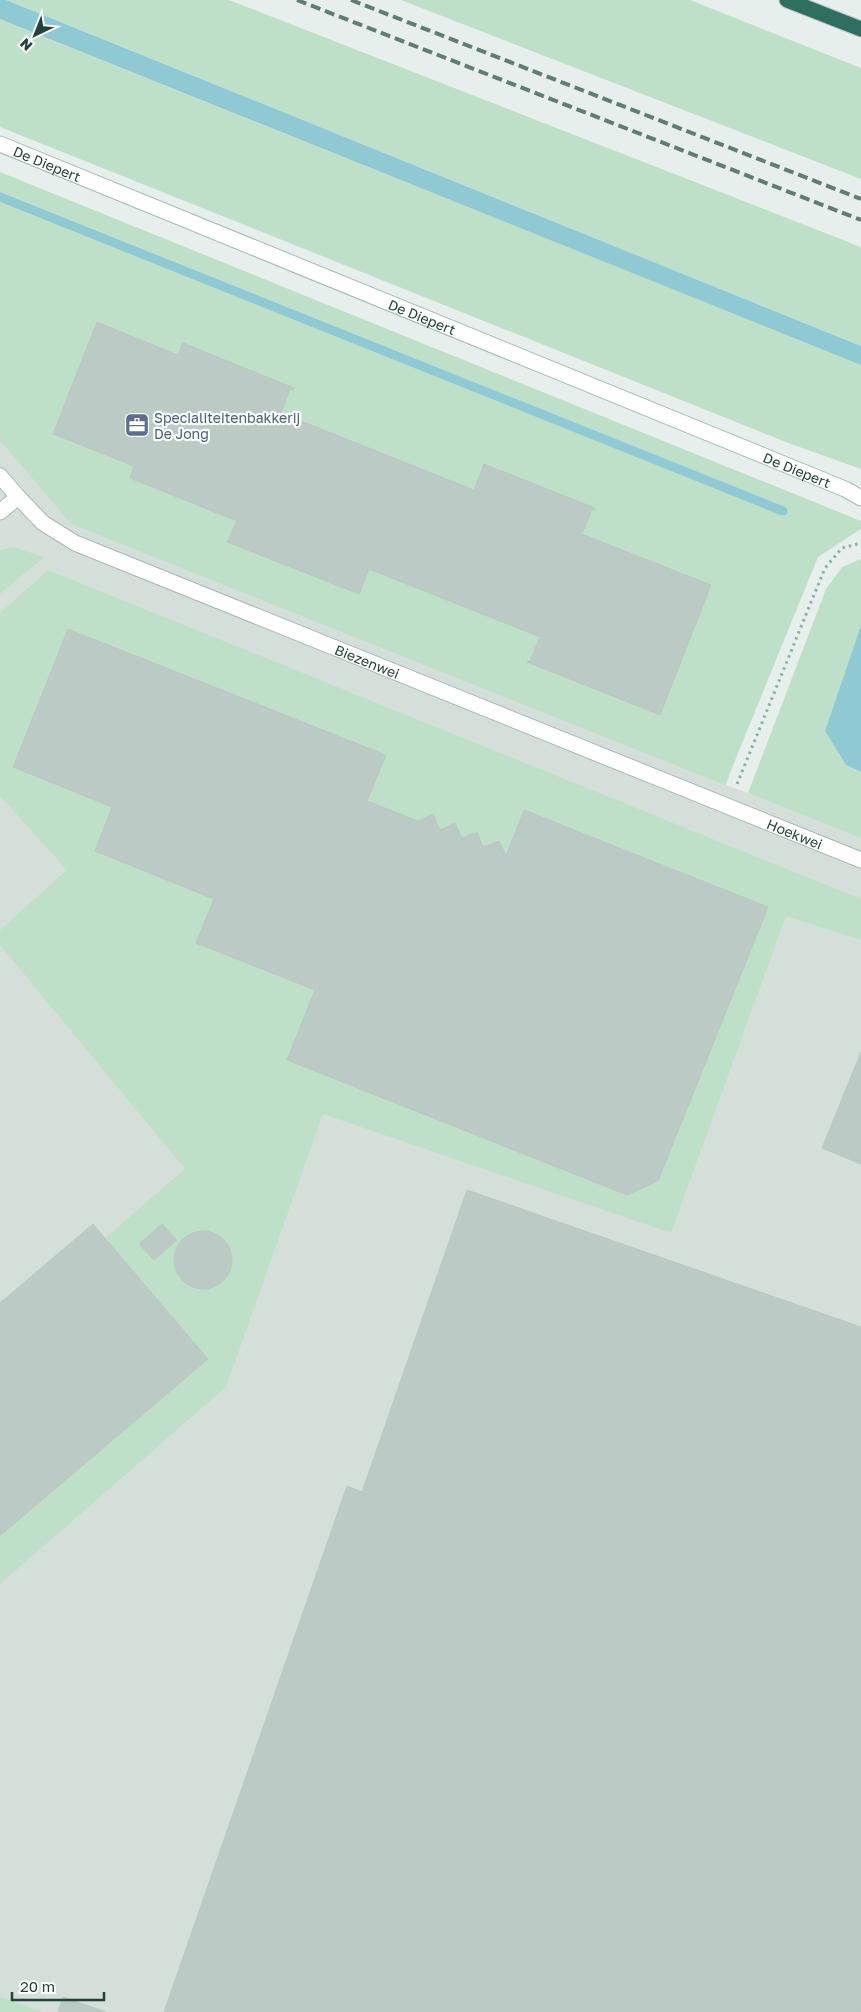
<svg xmlns="http://www.w3.org/2000/svg" width="861" height="2012" font-family="'Golos Text',sans-serif">
<style>
.built{fill:#d4dfda}
.green{fill:#bfe0c8}
.water{fill:#8ec9d4}
.lines{fill:none;stroke-linecap:round;stroke-linejoin:round}
.stream{stroke:#8ec9d4;stroke-width:9}
.building{fill:#bbcac4;stroke:#b8c9c2}
.street-casing{stroke:#a8b8b2;stroke-width:17}
.secondary-casing{stroke:#a4bbb3;stroke-width:17}
.highway-casing{stroke:#c2cac8;stroke-width:17}
.path{stroke:#86b3a5;stroke-width:3;stroke-dasharray:2.5 4;stroke-linecap:butt}
.street{stroke:#fff;stroke-width:15}
.secondary{stroke:#fff;stroke-width:15}
.highway{stroke:#2f6f62;stroke-width:15}
.rail{stroke:#5f7d75;stroke-width:4;stroke-dasharray:10 5;stroke-linecap:butt}
.labels{text-anchor:middle;dominant-baseline:central;stroke-width:4.5;stroke-linejoin:round;paint-order:stroke}
.street-label{font-size:14px;fill:#24423a;stroke:#f7fbf9}
.service-label{font-size:14px;fill:#4e5e75;stroke:#f7fbf9;text-anchor:start}
</style>
<rect width="100%" height="100%" fill="#e6efeb"/>
<path class="built" d="M 0,211 L 805,564 L 726,785 L 748,793 L 861,796 L 861,2012 L 0,2012 Z"/>
<path class="green" d="M 6,0 L 229,0 L 861,247 L 861,346 Z
M 401,0 L 690,0 L 861,68 L 861,179 Z
M 0,19 L 861,365 L 861,469 L 791,444 L 0,127 Z
M 0,172 L 861,521 L 861,529 L 818,557 L 725,785 L 71,524 L 0,440 Z
M 13,547 L 44,557 L 0,594 L 0,550 Z
M 861,559 L 861,625 L 825,731 L 846,765 L 861,772 L 861,838 L 748,793 L 826,589 L 842,567 Z
M 48,570 L 861,899 L 861,940 L 786,916 L 671,1233 L 323,1114 L 226,1387 L 0,1584 L 0,1537 L 208,1359 L 105,1238 L 185,1169 L 0,945 L 0,930 L 67,870 L 0,796 L 0,613 Z
M 0,1997 L 42,2012 L 0,2012 Z"/>
<path class="water" d="M 0,0 L 6,0 L 861,346 L 861,365 L 0,19 Z
M 861,625 L 861,772 L 846,765 L 825,731 Z"/>
<g class="lines">
<path class="stream" d="M 0,197 L 783,511"/>
</g>
<path class="building" d="M 97,322 L 178,355 L 183,343 L 294,388 L 293,390 L 290,389 L 281,413 L 474,490 L 484,464 L 595,508 L 594,510 L 592,510 L 582,534 L 711,585 L 660,715 L 527,662 L 530,661 L 540,637 L 369,569 L 359,594 L 227,542 L 237,521 L 130,478 L 134,466 L 53,434 Z
M 68,629 L 386,755 L 367,801 L 418,821 L 433,814 L 440,830 L 455,823 L 462,838 L 477,832 L 483,847 L 499,841 L 506,856 L 524,810 L 768,907 L 658,1181 L 627,1195 L 287,1060 L 315,990 L 196,943 L 214,899 L 95,851 L 112,807 L 13,767 Z
M 861,1052 L 861,1164 L 822,1148 Z
M 467,1190 L 861,1327 L 861,2012 L 164,2012 L 347,1486 L 362,1492 Z
M 93,1224 L 208,1359 L 0,1536 L 0,1303 Z
M 162,1224 L 177,1240 L 154,1260 L 139,1244 Z
M174 1260a29 29 0 1 1 58 0a29 29 0 1 1-58 0Z
M 63,1997 L 106,2012 L 58,2012 Z"/>
<g class="lines">
<defs>
<g id="street">
<path d="M 0,476 L 18,497 L 0,512"/>
<path id="s1" d="M 18,497 L 43,523 L 75,543 L 861,860"/>
</g>
<g id="secondary">
<path id="s2" d="M 0,144 L 845,489 L 861,498"/>
</g>
<path id="highway" d="M 787,0 L 861,29"/>
</defs>
<use href="#street" class="street-casing"/>
<use href="#secondary" class="secondary-casing"/>
<use href="#highway" class="highway-casing"/>
<path class="path" d="M 737,784 L 825,568 L 842,548 L 861,543"/>
<use href="#street" class="street"/>
<use href="#secondary" class="secondary"/>
<use href="#highway" class="highway"/>
<path class="rail" d="M 297,0 L 861,220
M 351,0 L 861,199"/>
</g>
<defs>
<symbol id="office-square" viewBox="-11 -11 22 22"><rect x="-9" y="-9" width="18" height="18" rx="4" fill="#5c6f8a" stroke="#f7fbf9"/><path d="M-6-3h4V-5.5h4V-3h4V5H-6ZM-1-4.5V-3h2v-1.5ZM-6 0V1H6V0Z" fill="#fff"/></symbol>
</defs>
<g fill-rule="evenodd">
<use href="#office-square" x="123" y="411" width="28" height="28"/>
</g>
<g class="labels">
<g class="street-label">
<text stroke="none"><textPath href="#s2" startOffset="51">De Diepert</textPath></text>
<text stroke="none"><textPath href="#s2" startOffset="456">De Diepert</textPath></text>
<text stroke="none"><textPath href="#s2" startOffset="861">De Diepert</textPath></text>
<text stroke="none"><textPath href="#s1" startOffset="389">Biezenwei</textPath></text>
<text stroke="none"><textPath href="#s1" startOffset="850">Hoekwei</textPath></text>
</g>
<g class="service-label">
<text x="154" y="417">Specialiteitenbakkerij<tspan x="154" dy="16">De Jong</tspan></text>
</g>
</g>
<g transform="translate(35 35) rotate(223)" stroke="#f7fbf9" stroke-width="4" paint-order="stroke">
<path d="M0-4L9 19L0 12L-9 19Z" fill="#24423a"/>
<text y="-8" font-size="14" font-weight="bold" text-anchor="middle" fill="#24423a">N</text>
</g>
<path d="M12 1992v8h92v-8" fill="none" stroke="#24423a" stroke-width="2.5"/>
<text x="20" y="1992" font-size="15" fill="#24423a" stroke="#f7fbf9" stroke-width="4" paint-order="stroke">20 m</text>
</svg>
